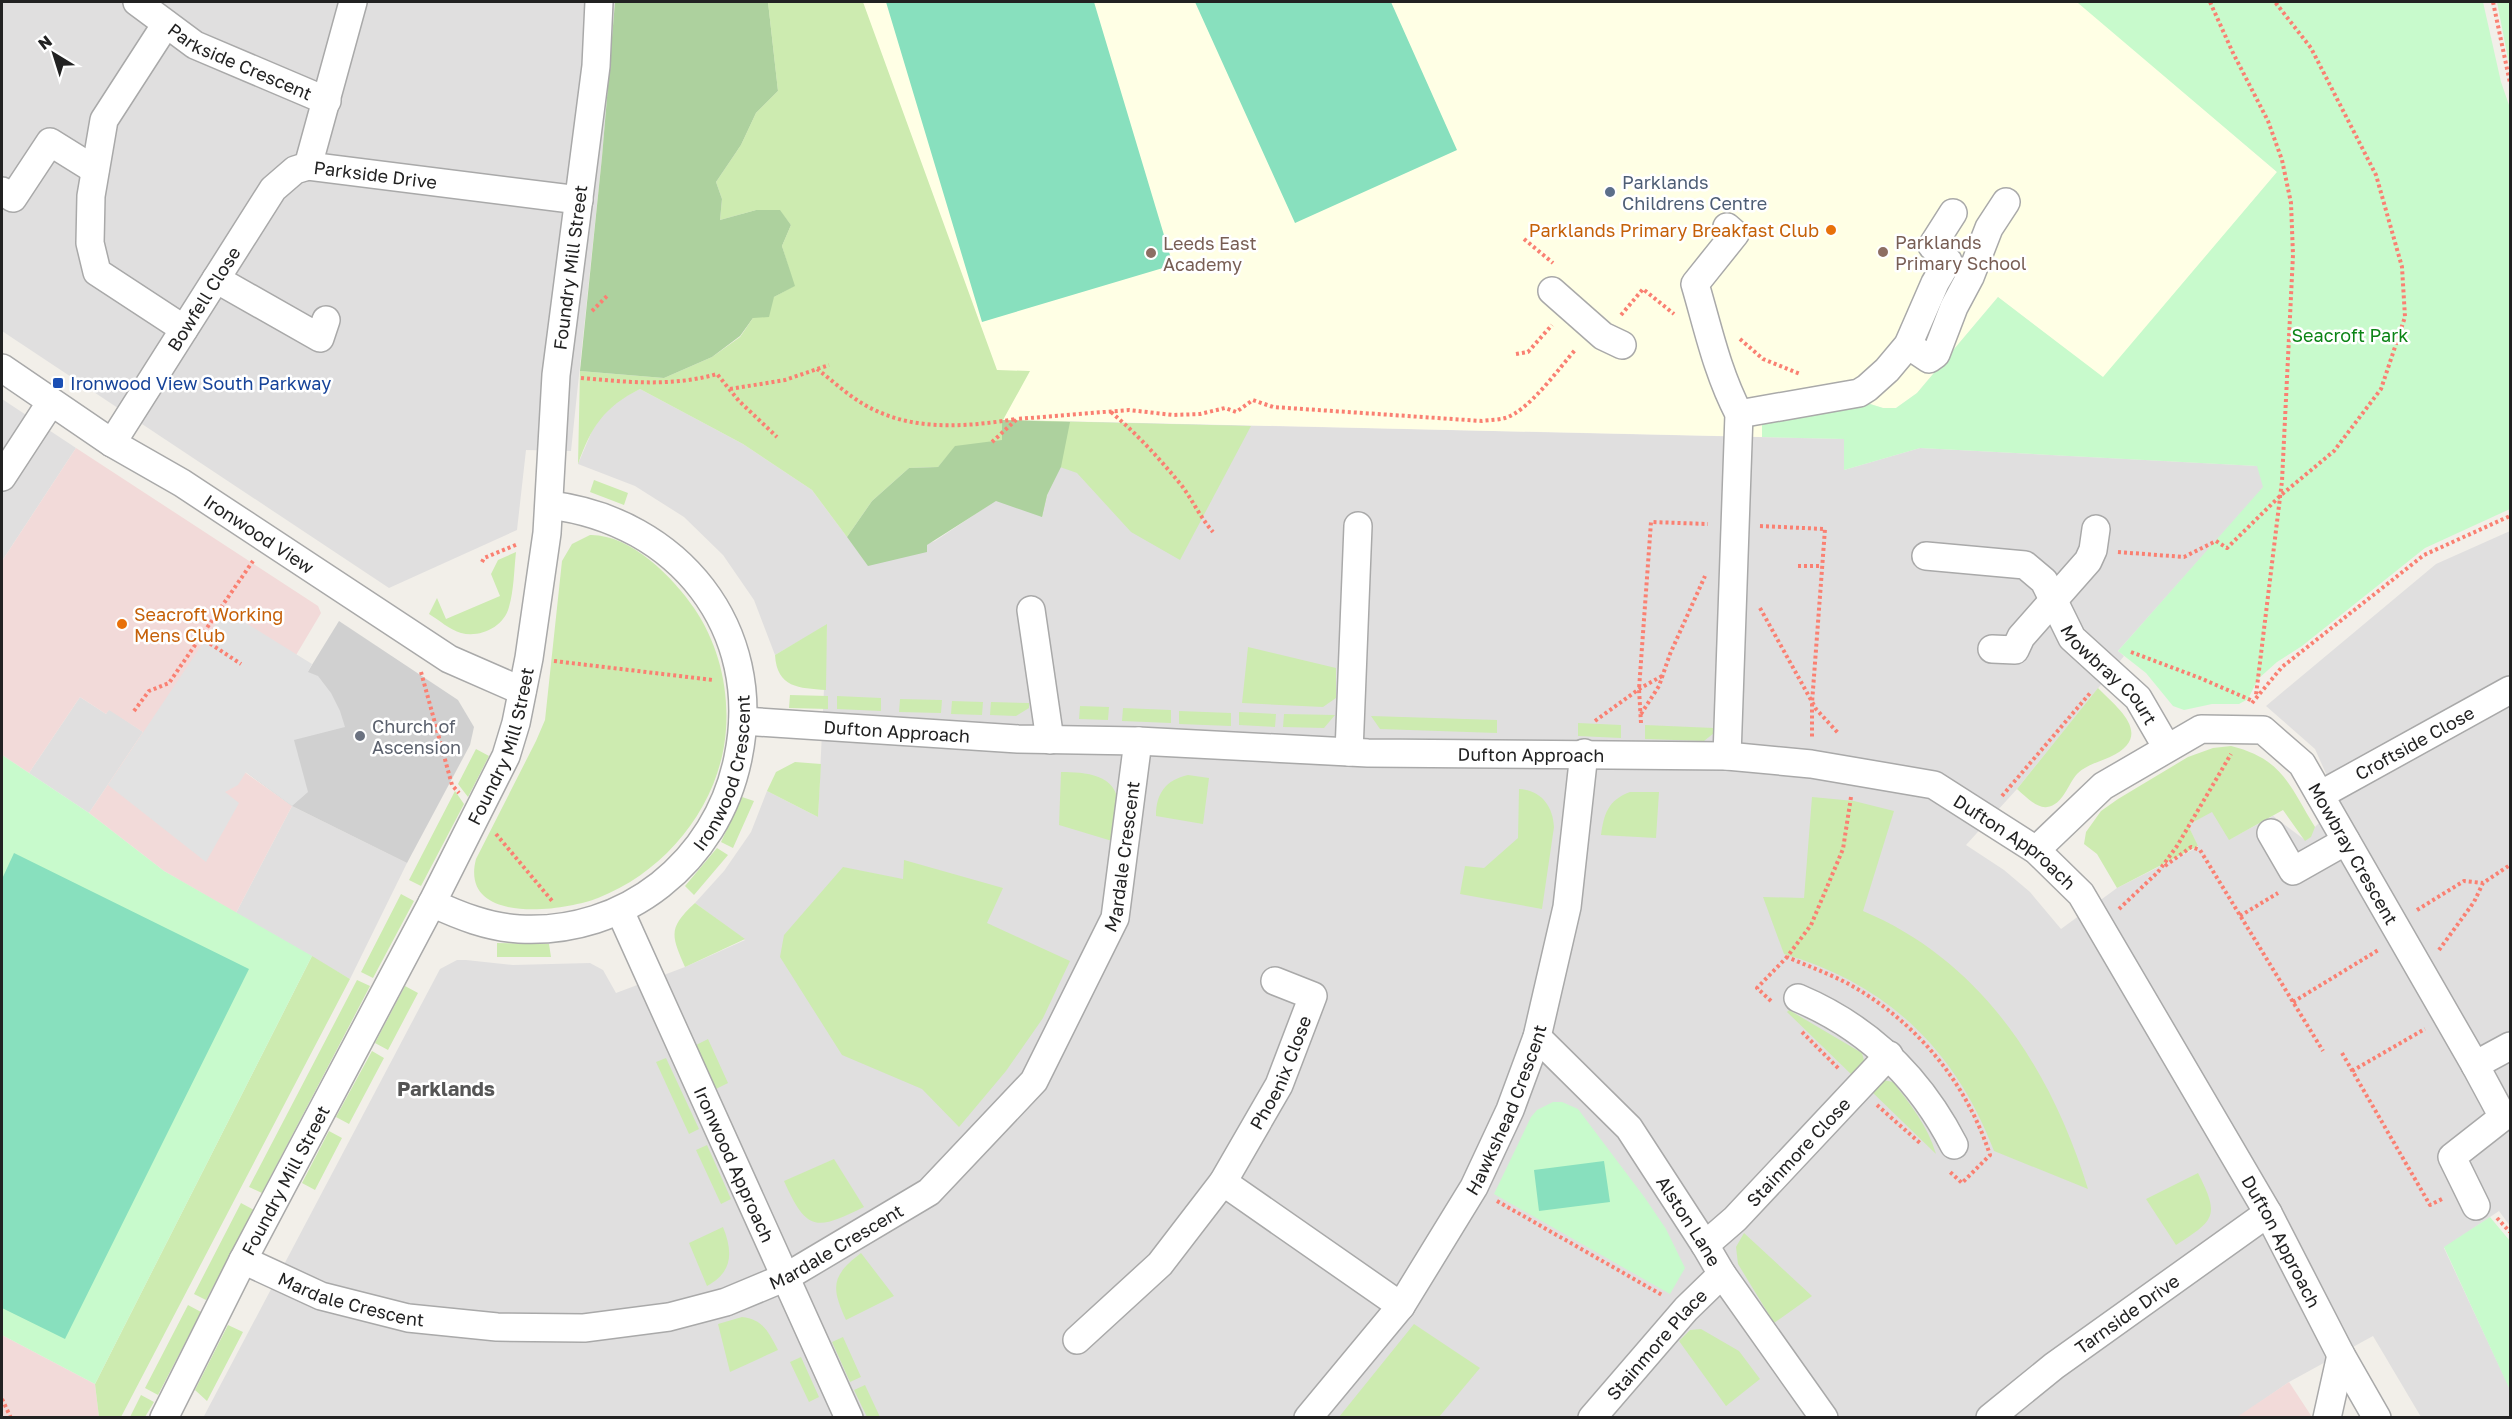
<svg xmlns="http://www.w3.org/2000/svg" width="2512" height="1419" font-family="'Golos Text',sans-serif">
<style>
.residential{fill:#e0dfdf}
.commercial{fill:#f2dad9}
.education{fill:#ffffe5}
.religious{fill:#d0d0d0}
.grass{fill:#cdebb0}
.forest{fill:#add19e}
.park{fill:#c8facc}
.pitch{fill:#88e0be}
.parking{fill:#e2e2e2}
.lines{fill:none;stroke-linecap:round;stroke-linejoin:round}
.minor-casing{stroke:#a9a9a9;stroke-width:30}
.path{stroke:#fa8072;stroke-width:4;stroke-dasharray:3 3;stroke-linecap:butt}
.minor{stroke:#fff;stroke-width:27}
.service-dot{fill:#5c6f8a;stroke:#fff;stroke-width:2}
.food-dot{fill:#e8710a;stroke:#fff;stroke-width:2}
.education-dot{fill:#8d6e63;stroke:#fff;stroke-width:2}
.transit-dot{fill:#1a4fb4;stroke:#fff;stroke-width:2}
.worship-dot{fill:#6b7280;stroke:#fff;stroke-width:2}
.labels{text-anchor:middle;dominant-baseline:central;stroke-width:5;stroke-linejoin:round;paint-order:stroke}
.street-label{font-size:18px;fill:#222;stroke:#fff}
.service-label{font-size:18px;fill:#4e5e75;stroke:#fff;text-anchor:start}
.food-label{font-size:18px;fill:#c56008;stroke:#fff;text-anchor:end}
.education-label{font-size:18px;fill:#785e54;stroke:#fff;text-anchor:start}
.park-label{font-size:18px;fill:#0c8416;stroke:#fff}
.transit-label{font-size:18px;fill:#164399;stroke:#fff;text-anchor:start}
.worship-label{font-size:18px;fill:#5b616d;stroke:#fff;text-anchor:start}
.neighbourhood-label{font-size:20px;font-weight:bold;fill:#555;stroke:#fff}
</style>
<rect width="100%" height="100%" fill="#f2efe9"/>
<path class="residential" d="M 2,2 L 615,2 L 602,157 L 571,451 L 526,450 L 517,530 L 389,588 L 2,331 Z
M 640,389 L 743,444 L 812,490 L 868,565 L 935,541 L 1004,495 L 1002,420 L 1844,439 L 1844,470 L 1920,448 L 2258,466 L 2264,487 L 2118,651 L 2124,656 L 2017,789 L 1966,845 L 2004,870 L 2030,892 L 2061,929 L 2117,888 L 2198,847 L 2188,825 L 2212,811 L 2230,839 L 2273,816 L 2305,840 L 2315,827 L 2339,803 L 2315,749 L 2266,706 L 2436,564 L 2510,531 L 2510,1226 L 2499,1211 L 2444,1248 L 2510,1389 L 2510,1417 L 2421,1417 L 2373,1336 L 2289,1382 L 2237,1418 L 203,1418 L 440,969 L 457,960 L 466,960 L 513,965 L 590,963 L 603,970 L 616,993 L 685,967 L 745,940 L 695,903 L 724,871 L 751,832 L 767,791 L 818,817 L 827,625 L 775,655 L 754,600 L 723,555 L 684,517 L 635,486 L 578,464 L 592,431 L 602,415 L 620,399 Z
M 2,399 L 76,448 L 2,561 Z
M 80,697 L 106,714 L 109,709 L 143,732 L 89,813 L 29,773 Z
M 292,806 L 407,863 L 350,979 L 236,913 Z"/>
<path class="commercial" d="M 76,448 L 318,606 L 321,613 L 232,763 L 292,806 L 236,913 L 164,871 L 89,813 L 143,732 L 109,710 L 106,714 L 80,697 L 29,773 L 2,755 L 2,561 Z
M 2,1335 L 95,1384 L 99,1417 L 2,1417 Z
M 2289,1382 L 2312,1417 L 2237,1417 Z"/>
<path class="education" d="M 727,2 L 2078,2 L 2277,172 L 2103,378 L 1998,297 L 1917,393 L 1896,408 L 1883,408 L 1867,403 L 1762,423 L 1762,437 L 880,417 L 751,345 Z"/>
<path class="religious" d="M 339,621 L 458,700 L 474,727 L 470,745 L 407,863 L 292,806 L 246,772 Z"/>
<path class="grass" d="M 768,2 L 863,2 L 997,370 L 1030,371 L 1003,420 L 1251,426 L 1180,560 L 1131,532 L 1077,473 L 1060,467 L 1047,495 L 1042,517 L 1004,495 L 956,446 L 938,467 L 909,468 L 872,501 L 847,537 L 812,490 L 743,444 L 640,389 C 604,407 591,427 578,464 L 580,371 L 664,378 L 712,357 L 740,337 L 753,318 L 774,297 L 794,286 L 782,246 L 791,225 L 780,211 L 756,210 L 720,220 L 722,199 L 716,182 L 741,145 L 756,113 L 778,91 Z
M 594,480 L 628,493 L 624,505 L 590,492 Z
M 590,535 C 630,534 673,577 694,608 C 718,643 729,687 726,729 C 721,804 667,871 598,898 C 562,912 459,925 476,859 L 536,741 L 545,720 L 562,561 L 572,544 Z
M 516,552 C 514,570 514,590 509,607 C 504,627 480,638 461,633 C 450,630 439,620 429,614 L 437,598 L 446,619 L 500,596 L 491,574 L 498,560 Z
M 827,624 L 826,690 C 799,688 777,688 775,655 Z
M 1248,647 L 1336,668 L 1336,698 L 1323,707 L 1242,703 Z
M 2098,688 C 2120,710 2154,736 2110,757 C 2099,762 2086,765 2077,774 C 2068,784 2063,805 2047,807 C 2037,809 2024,795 2017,789 Z
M 790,695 L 828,696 L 828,709 L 789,708 Z
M 837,696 L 881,698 L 881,711 L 837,709 Z
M 900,699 L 942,700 L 941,713 L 899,712 Z
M 952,701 L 983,702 L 982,715 L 951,714 Z
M 991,702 L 1029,703 L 1029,708 L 1016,716 L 990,715 Z
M 1080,706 L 1109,707 L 1108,720 L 1079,719 Z
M 1123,708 L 1171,710 L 1171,723 L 1122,721 Z
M 1179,711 L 1231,713 L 1231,726 L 1179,724 Z
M 1239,712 L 1276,714 L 1275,727 L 1239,725 Z
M 1284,714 L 1335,715 L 1324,728 L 1283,727 Z
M 1371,716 L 1497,720 L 1497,733 L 1380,729 Z
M 1578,723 L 1621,725 L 1621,738 L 1578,736 Z
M 1645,725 L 1714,728 L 1714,733 L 1704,741 L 1645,739 Z
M 2231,746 C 2283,759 2289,785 2315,827 L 2311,837 L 2305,841 L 2283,810 L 2229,840 L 2212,812 L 2188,825 L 2198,846 L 2117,888 L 2097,854 L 2084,844 L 2086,832 L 2101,811 L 2118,799 L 2188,757 L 2213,748 Z
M 476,749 L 489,756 L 468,797 L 458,784 Z
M 795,762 L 821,764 L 818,817 L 767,791 L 776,772 Z
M 1061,772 C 1085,772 1119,774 1118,807 C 1117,818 1114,830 1112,841 L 1059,825 Z
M 1188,775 L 1209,778 L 1203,824 L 1156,816 C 1156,793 1166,780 1188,775 Z
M 1519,789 C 1541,790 1553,806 1554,827 L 1542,909 L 1460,894 L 1465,866 L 1484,868 L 1518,838 Z
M 455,791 L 464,804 L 421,886 L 409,880 Z
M 1630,792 L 1659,792 L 1656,838 L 1601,835 C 1604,814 1608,800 1630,792 Z
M 742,797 L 754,801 L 733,848 L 721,842 Z
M 1812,797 L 1854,801 L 1894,811 L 1863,911 C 1982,961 2051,1069 2088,1189 L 1994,1151 C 1956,1051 1888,984 1784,954 L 1763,897 L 1804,898 Z
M 717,848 L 728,855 L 694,895 L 685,886 Z
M 904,860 L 1003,888 L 987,923 L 1070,961 L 1043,1018 L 1006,1071 L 959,1127 L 922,1089 L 842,1055 L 780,957 L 784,935 L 843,867 L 903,879 Z
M 401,894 L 414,901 L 373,978 L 361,972 Z
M 695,903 L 745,939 L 685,967 C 671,935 668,928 695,903 Z
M 497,943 L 549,944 L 551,957 L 497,957 Z
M 312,956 L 350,979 L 121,1417 L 99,1417 L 95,1384 Z
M 357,980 L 370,986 L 262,1193 L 249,1187 Z
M 405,986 L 418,993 L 388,1050 L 375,1043 Z
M 1789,1010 L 1862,1053 L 1865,1064 L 1854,1077 L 1787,1012 Z
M 708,1039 L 728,1083 L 716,1089 L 696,1045 Z
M 372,1051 L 384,1058 L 349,1124 L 336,1117 Z
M 666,1058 L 699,1129 L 689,1134 L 656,1062 Z
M 1883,1080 L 1893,1082 C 1910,1104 1928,1126 1936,1154 L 1871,1091 Z
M 329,1131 L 342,1138 L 315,1190 L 302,1183 Z
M 707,1145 L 731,1199 L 721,1204 L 696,1150 Z
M 834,1159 L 864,1207 C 817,1230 807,1233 784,1181 Z
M 2198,1173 C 2220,1216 2215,1220 2176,1245 L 2146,1199 Z
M 241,1203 L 254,1210 L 206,1300 L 194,1294 Z
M 723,1227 C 733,1252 733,1272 707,1286 L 689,1243 Z
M 1744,1233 L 1812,1296 L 1774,1323 L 1738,1264 L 1736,1247 Z
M 861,1253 L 894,1296 L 846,1320 C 831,1287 831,1276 861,1253 Z
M 188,1305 L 201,1312 L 158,1395 L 145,1388 Z
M 742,1317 C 763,1319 769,1333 778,1350 L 730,1372 L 718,1324 Z
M 1414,1324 L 1480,1368 L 1439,1417 L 1339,1417 Z
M 228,1325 L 243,1332 L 207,1401 L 195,1390 Z
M 1701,1329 L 1739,1351 L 1760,1379 L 1726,1406 L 1679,1341 L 1690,1330 Z
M 843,1337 L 861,1377 L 850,1382 L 832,1342 Z
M 801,1357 L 819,1397 L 809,1402 L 790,1362 Z
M 865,1385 L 880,1417 L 867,1417 L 854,1390 Z
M 141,1395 L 154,1402 L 145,1417 L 130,1417 Z"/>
<path class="forest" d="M 615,2 L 768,2 L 778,91 L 756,113 L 741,145 L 716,182 L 722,199 L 720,220 L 756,210 L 780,210 L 791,225 L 782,246 L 795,286 L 774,297 L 769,317 L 753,318 L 740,336 L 712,357 L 664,378 L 580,371 L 602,157 Z
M 1002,420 L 1070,422 L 1061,467 L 1047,495 L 1042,517 L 996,501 L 927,545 L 927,552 L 868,566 L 847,537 L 872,501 L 909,468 L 938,467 L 955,446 L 1002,440 Z"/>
<path class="park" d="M 2079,2 L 2483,2 L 2501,82 L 2510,108 L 2510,509 L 2425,548 L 2302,646 L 2277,662 L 2258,679 L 2248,699 L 2239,704 L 2212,704 L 2184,710 L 2173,706 L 2146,673 L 2118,651 L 2263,487 L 2257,466 L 1920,448 L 1844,470 L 1844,439 L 1762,437 L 1762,423 L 1867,403 L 1883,408 L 1896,408 L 1917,393 L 1998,297 L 2103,377 L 2277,172 L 2078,3 Z
M 2497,2 L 2510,2 L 2510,67 L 2509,64 Z
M 2,755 L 89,813 L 164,871 L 312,956 L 95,1384 L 2,1335 Z
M 1553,1102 L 1562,1102 L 1578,1109 L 1645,1198 L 1666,1229 L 1685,1268 L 1670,1294 L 1494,1194 L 1531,1117 L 1537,1110 Z
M 2490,1217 L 2510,1241 L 2510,1390 L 2444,1247 Z"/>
<path class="pitch" d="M 886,2 L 1094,2 L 1173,265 L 982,322 Z
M 1195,2 L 1391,2 L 1457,150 L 1295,223 Z
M 14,853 L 249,969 L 65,1339 L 2,1308 L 2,879 Z
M 1604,1161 L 1610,1202 L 1539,1211 L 1534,1170 Z"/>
<path class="parking" d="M 225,610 L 312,664 L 308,672 L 318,676 L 331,693 L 340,711 L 345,727 L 294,740 L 308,792 L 292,806 L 246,772 L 238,785 L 225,792 L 239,803 L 206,862 L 108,785 Z"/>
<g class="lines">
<defs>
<g id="minor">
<path id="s1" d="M 137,2 L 195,45 L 327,101"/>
<path id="s2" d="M 353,2 L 308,166 L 579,200"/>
<path d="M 166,24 L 104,120 L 91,196 L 90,243 L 97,272 L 184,329"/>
<path d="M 2,191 L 13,198 L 50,142 L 95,170"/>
<path d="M 1727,227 L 1735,234 L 1695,284 C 1708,328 1717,372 1739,414 L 1727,756"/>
<path d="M 216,279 L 320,338 L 326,320"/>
<path d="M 1552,291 L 1603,336 L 1622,345"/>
<path d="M 1908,345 L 1929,359 L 1936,354 L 1954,307 L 1970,277 L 1989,228 L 2006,202"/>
<path id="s3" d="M 2,368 L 112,443 L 182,483 L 449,659 L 522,691"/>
<path d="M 1739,414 L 1859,393 L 1867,388 L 1887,370 L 1908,345 L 1935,283 L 1948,261 L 1932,246 L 1953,213"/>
<path id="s4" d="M 112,443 L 273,189 L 295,170 L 308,166"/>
<path d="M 2,477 L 51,402"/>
<path id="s5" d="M 1926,556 L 2025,565 L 2044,581 L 2072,638 L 2138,698 L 2167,748"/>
<path d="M 1031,610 L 1050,740"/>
<path d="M 1992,649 L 2015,650 L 2021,637 L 2088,561 L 2093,550 L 2096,529"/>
<path id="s6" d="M 743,721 L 1018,739 L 1138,741 L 1368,753 L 1727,756 L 1811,764 L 1934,785 L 2036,850 L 2081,894 L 2268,1213 L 2341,1355 L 2377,1418"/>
<path d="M 1349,752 L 1358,526"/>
<path id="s7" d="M 2320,795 L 2510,690"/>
<path d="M 2271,833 L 2293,871 L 2346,841"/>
<path id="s8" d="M 2036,850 L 2103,786 L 2201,729 L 2263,730 L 2302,764 L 2475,1065 L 2503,1117 L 2452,1157 L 2476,1206"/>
<path id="s9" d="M 432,903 C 460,916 488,927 519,929 C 625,935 717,862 738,758 C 765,628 678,521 550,505"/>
<path id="s10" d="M 620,911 L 849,1418"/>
<path d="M 1798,998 C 1869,1028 1919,1077 1954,1145"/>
<path id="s11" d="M 1537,1037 L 1629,1128 L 1705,1245 L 1722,1274 L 1824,1418"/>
<path d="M 2475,1065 L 2510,1046"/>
<path d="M 1223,1182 L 1401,1306"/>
<path id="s12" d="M 1705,1245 L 1735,1219 L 1889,1055"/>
<path id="s13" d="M 243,1260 L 321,1296 L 408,1318 L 497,1327 L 584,1328 L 669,1317 L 726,1302 L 786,1277 L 929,1192 L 1034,1081 L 1115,918 L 1138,741"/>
<path id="s14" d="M 1077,1340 L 1160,1264 L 1223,1182 L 1279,1085 L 1313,996 L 1275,981"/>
<path id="s15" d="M 164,1418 L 243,1260 L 432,903 L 506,756 L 516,723 L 529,658 L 547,533 L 556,375 L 596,66 L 599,2"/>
<path id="s16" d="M 1308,1418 L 1401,1306 L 1474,1187 L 1510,1110 L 1537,1037 L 1567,907 L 1584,753"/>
<path id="s17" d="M 1592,1418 L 1686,1309 L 1722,1274"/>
<path id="s18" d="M 1990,1418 L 2054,1366 L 2268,1213"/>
<path d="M 2327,1418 L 2341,1355"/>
</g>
</defs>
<use href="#minor" class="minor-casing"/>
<path class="path" d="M 2210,2 L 2233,53 L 2268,121 L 2282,160 L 2291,203 L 2293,255 L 2282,481 L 2256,695
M 2493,2 L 2510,83
M 1524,239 L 1553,263
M 592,311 L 608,295
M 1621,315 L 1643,289 L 1674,314
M 1740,339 L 1763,359 L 1800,374
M 1516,354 L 1528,352 L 1552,325
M 817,369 C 829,378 841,389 854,398 C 902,432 960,428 1016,419
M 581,378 C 627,382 672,387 717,374 L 739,401 L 777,437
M 730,389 L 785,380 L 829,365
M 1111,412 C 1137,434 1160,459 1182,486 C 1193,501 1200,517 1213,532
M 992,442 L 1017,419 L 1129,410 L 1173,415 L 1200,414 L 1225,408 L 1236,412 L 1253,400 L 1273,407 L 1482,421 C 1490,420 1498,420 1505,418 C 1529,411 1559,368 1576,349
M 1760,526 L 1825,529 L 1812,703 L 1812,739
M 2118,552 L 2184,557 L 2216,541 L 2227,548 L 2280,496 L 2334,451 L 2381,389 L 2405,317 L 2402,267 L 2376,175 L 2311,48 L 2275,2
M 482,562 L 484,558 L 518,544
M 1798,566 L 1822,566
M 1760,608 L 1816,709 L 1839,734
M 200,637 L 241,664
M 2131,652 L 2200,678 L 2253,701
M 554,661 L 713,680
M 421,672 L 452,785 L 459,793
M 2252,703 L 2282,667 L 2424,555 L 2510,516
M 134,711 L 149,691 L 169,683 L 253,561
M 1641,714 L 1659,686 L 1670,654 L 1705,576
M 1595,721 L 1639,689 L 1662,676
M 1641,723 L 1639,689 L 1651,522 L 1708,524
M 2002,796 L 2091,692
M 1851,797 L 1843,849 L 1811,925 L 1787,957 C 1810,967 1833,975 1854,987 C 1919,1025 1967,1084 1990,1155 L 1962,1183 L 1950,1172
M 496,834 L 553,902
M 2165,866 L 2191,847 L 2200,850 L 2323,1051
M 2158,872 L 2177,846 L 2231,754
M 2119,909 L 2159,871
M 2417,910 L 2464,881 L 2483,883
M 2240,916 L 2278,893
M 2439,950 L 2474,902 L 2483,883 L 2510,865
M 1771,1001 L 1757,988 L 1787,957
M 2293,1002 L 2380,949
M 1802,1032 L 1839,1069
M 2342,1053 L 2430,1205 L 2444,1198
M 2352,1071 L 2425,1029
M 1877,1105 L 1921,1144
M 1497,1201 L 1662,1295
M 2497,1218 L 2510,1232
M 2,1399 L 11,1418"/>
<use href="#minor" class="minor"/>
</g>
<circle class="service-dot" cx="1610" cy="192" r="6"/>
<g class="food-dot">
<circle cx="1831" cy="230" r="6"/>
<circle cx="122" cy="624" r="6"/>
</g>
<g class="education-dot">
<circle cx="1883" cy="252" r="6"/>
<circle cx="1151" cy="253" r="6"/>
</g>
<rect class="transit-dot" x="52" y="377" width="12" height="12" rx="3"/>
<circle class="worship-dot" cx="360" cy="736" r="6"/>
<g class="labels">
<g class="street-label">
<text stroke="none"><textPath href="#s1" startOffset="120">Parkside Crescent</textPath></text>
<text stroke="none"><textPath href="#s2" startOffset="238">Parkside Drive</textPath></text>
<text stroke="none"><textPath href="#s15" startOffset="1239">Foundry Mill Street</textPath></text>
<text stroke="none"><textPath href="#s4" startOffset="171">Bowfell Close</textPath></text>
<text stroke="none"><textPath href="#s3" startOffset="306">Ironwood View</textPath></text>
<text stroke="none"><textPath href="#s5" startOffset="240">Mowbray Court</textPath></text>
<text stroke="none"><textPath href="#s6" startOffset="154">Dufton Approach</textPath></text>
<text stroke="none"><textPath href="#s7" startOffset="108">Croftside Close</textPath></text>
<text stroke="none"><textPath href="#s15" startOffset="753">Foundry Mill Street</textPath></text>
<text stroke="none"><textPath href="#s6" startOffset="789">Dufton Approach</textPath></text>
<text stroke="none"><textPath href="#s9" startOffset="376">Ironwood Crescent</textPath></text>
<text stroke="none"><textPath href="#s6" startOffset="1293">Dufton Approach</textPath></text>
<text stroke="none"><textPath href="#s8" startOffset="423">Mowbray Crescent</textPath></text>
<text stroke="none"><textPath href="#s13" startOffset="1125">Mardale Crescent</textPath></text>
<text stroke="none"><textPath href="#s14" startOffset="340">Phoenix Close</textPath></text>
<text stroke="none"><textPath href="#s16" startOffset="369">Hawkshead Crescent</textPath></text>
<text stroke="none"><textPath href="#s12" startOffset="132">Stainmore Close</textPath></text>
<text stroke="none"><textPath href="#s10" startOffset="278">Ironwood Approach</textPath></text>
<text stroke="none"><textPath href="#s15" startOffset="267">Foundry Mill Street</textPath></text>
<text stroke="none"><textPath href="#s11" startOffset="240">Alston Lane</textPath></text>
<text stroke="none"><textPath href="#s6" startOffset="1779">Dufton Approach</textPath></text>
<text stroke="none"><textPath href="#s13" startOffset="620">Mardale Crescent</textPath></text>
<text stroke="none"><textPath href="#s13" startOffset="116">Mardale Crescent</textPath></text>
<text stroke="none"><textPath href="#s18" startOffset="172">Tarnside Drive</textPath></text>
<text stroke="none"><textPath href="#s17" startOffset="98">Stainmore Place</textPath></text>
</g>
<g class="service-label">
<text x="1622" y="182">Parklands<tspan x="1622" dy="21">Childrens Centre</tspan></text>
</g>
<g class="food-label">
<text x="1819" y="230">Parklands Primary Breakfast Club</text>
<text x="134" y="614" text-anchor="start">Seacroft Working<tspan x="134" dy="21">Mens Club</tspan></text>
</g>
<g class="education-label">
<text x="1895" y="242">Parklands<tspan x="1895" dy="21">Primary School</tspan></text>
<text x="1163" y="243">Leeds East<tspan x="1163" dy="21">Academy</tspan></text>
</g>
<g class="park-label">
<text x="2350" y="335">Seacroft Park</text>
</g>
<g class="transit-label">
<text x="70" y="383">Ironwood View South Parkway</text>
</g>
<g class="worship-label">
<text x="372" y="726">Church of<tspan x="372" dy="21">Ascension</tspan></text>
</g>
<g class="neighbourhood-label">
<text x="446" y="1088">Parklands</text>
</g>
</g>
<rect width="2512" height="1419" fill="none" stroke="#222222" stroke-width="6"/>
<g transform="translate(54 54) rotate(322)" stroke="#ffffff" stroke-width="4.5" paint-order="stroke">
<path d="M0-4.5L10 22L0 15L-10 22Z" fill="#222222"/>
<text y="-9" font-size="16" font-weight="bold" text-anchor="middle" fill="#222222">N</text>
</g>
</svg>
